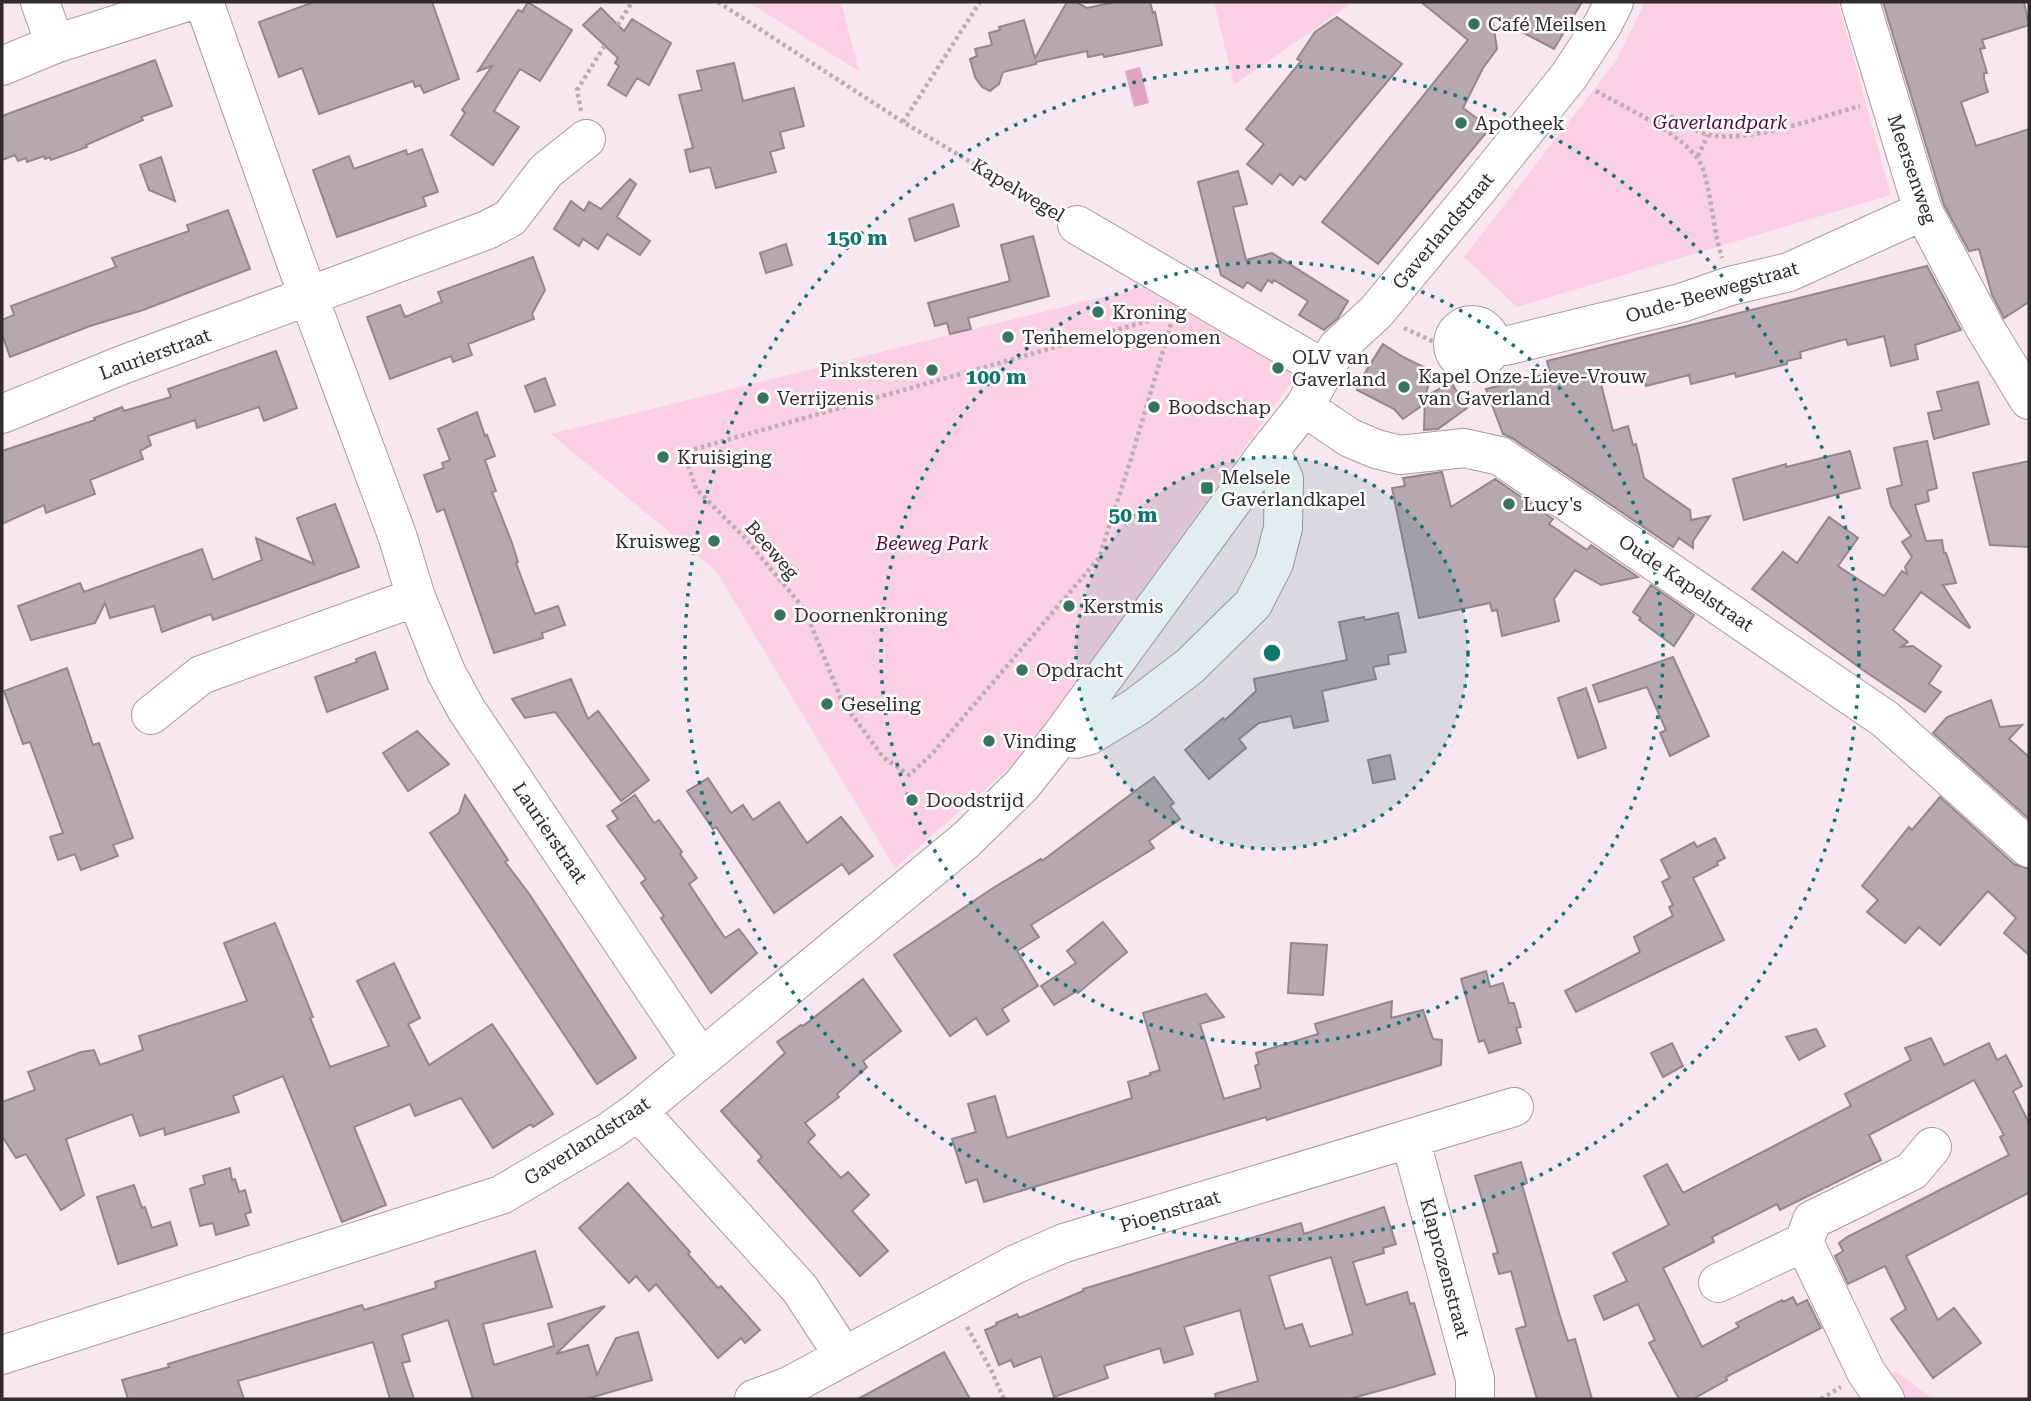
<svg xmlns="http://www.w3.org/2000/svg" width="2031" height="1401" font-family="'Roboto Serif',serif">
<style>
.green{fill:#fad0e2}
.water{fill:#e1a3c0}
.building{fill:#b7a7ae;stroke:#94868c;stroke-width:2;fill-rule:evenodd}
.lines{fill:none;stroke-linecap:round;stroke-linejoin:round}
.minor-casing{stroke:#a999a0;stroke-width:40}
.path{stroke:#baadb3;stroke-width:4.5;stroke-dasharray:3.5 3.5;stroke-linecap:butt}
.minor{stroke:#fff;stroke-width:38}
.ring{fill:none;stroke:#0f766e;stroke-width:3.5;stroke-dasharray:3.5 7}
.poi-dot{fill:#377562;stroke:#fff;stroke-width:2.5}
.labels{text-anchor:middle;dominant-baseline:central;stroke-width:5;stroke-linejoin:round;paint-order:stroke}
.poi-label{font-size:19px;fill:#312b2d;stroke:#fff;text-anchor:start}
.park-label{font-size:19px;font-style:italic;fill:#520936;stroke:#fff}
.street-label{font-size:19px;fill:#312b2d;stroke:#fff}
.centre{fill:#0f766e;stroke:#fff;stroke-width:3.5}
.ring-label{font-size:21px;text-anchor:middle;font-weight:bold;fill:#0f766e;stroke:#fff;stroke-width:5;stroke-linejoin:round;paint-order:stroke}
</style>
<rect width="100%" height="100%" fill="#f8e7ef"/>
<path class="green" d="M 748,2 L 841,2 L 859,71 Z
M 1214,2 L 1353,2 L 1234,85 Z
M 1645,2 L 1838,2 L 1891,195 L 1517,307 L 1464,257 L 1616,61 Z
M 1151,285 L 1298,373 L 1025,754 L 895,868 L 716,571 L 551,434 Z
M 1895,1371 L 1933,1399 L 1899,1399 L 1884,1383 Z"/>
<path class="water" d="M 1140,67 L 1149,103 L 1134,107 L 1125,71 Z"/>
<path class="building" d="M 314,2 L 432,2 L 459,79 L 424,93 L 420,85 L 415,87 L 413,81 L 319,114 L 302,68 L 279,77 L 259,22 Z
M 528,2 L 572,30 L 540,81 L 520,69 L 494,111 L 519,127 L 493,165 L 451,135 L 465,113 L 462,110 L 492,66 L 478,71 L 518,10 L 522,12 Z
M 1067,2 L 1076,2 L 1087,8 L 1115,2 L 1150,2 L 1153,13 L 1155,12 L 1162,45 L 1104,57 L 1103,54 L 1088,57 L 1087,51 L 1036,62 L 1036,64 L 1003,72 L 999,84 L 990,91 L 982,87 L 975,77 L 970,59 L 977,56 L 975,49 L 992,45 L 989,33 L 1000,30 L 999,27 L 1024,20 L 1035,58 Z
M 1421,2 L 1582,2 L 1554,49 L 1492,16 L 1497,49 L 1483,68 L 1463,108 L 1490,128 L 1378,264 L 1322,222 L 1468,40 Z
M 1883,2 L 2024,2 L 2029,25 L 1982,40 L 1985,48 L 1980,49 L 1987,73 L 1984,73 L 1984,79 L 1988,92 L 1961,102 L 1976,146 L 2029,129 L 2029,302 L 2004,318 L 1992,295 L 1979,249 L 1969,251 L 1944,205 Z
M 601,8 L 624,31 L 632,19 L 671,43 L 649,85 L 637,78 L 626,96 L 608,85 L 619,66 L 615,63 L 618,58 L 583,25 Z
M 1337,17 L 1402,64 L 1305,180 L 1300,176 L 1293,185 L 1280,174 L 1272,184 L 1247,164 L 1264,144 L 1246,129 L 1301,61 L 1297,59 L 1315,32 Z
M 155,60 L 172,106 L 141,117 L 143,120 L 86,145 L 87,147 L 51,160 L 50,157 L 45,159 L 44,156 L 27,162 L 26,158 L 18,161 L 15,155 L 2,160 L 2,116 Z
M 734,63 L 743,101 L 794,88 L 804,126 L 780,132 L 784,148 L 770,152 L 776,172 L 716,188 L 710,167 L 690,172 L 685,150 L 693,148 L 679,95 L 702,90 L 697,71 Z
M 422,149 L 438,192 L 423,197 L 426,206 L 337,237 L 313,170 L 349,156 L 354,169 L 406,150 L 407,155 Z
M 161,157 L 175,201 L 149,190 L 140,165 Z
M 1238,171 L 1247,204 L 1233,207 L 1246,260 L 1272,253 L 1348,301 L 1338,318 L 1324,330 L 1299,315 L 1308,301 L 1274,280 L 1272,283 L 1268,280 L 1261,291 L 1247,282 L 1243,288 L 1221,275 L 1198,182 Z
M 630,179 L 636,184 L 617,217 L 650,241 L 640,255 L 607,234 L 598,249 L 583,239 L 579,246 L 554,229 L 571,201 L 584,211 L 589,202 L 601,209 Z
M 953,204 L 959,226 L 915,241 L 909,219 Z
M 228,210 L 250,269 L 143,310 L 90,326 L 10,357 L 2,334 L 2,320 L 14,315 L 11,306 L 116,267 L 112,258 L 189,231 L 187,225 Z
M 1033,236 L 1049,296 L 968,318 L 971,329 L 950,334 L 947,323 L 935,326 L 928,303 L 1010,281 L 1001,245 Z
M 786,244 L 792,265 L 766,273 L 760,253 Z
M 533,257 L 545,290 L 532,314 L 534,319 L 468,344 L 472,355 L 453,362 L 451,356 L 390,379 L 367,317 L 400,305 L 405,317 L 442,302 L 438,292 Z
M 1927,266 L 1961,330 L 1915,345 L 1918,359 L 1891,366 L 1884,336 L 1848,345 L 1846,339 L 1800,352 L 1801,358 L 1787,361 L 1787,364 L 1736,377 L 1735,373 L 1691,384 L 1689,375 L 1646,386 L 1643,374 L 1601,384 L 1613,431 L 1628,426 L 1633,445 L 1636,444 L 1644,478 L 1690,510 L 1691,520 L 1710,516 L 1693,541 L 1693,548 L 1679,538 L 1673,547 L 1512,438 L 1503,434 L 1486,389 L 1550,373 L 1547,361 Z
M 1383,344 L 1403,357 L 1432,371 L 1423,405 L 1403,419 L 1394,409 L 1357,390 L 1356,387 Z
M 276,351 L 297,408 L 264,421 L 259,407 L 197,428 L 195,420 L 151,435 L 148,436 L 151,445 L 140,451 L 143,459 L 90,480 L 95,494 L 46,513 L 44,505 L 2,524 L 2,451 L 95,420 L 94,418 L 122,407 L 124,411 L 171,397 L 168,389 Z
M 545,378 L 555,405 L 535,412 L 525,386 Z
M 1451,382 L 1467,408 L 1438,429 L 1424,430 L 1425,397 Z
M 1978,382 L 1989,424 L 1934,439 L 1928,413 L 1942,410 L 1937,392 Z
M 477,412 L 485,436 L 487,435 L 495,456 L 485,460 L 496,491 L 492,492 L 512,543 L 518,562 L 516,563 L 535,614 L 558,606 L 565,625 L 542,633 L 543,638 L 494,653 L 444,509 L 437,512 L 424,475 L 444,468 L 442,463 L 450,460 L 438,429 Z
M 1927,441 L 1937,488 L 1927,491 L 1929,501 L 1915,505 L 1926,541 L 1942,540 L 1944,553 L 1946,553 L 1956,583 L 1943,585 L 1970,627 L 1969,628 L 1921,592 L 1893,630 L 1908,642 L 1901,647 L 1913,646 L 1941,666 L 1929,684 L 1941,692 L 1925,712 L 1863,670 L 1752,589 L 1783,552 L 1797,563 L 1829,517 L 1858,538 L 1838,566 L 1884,596 L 1902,571 L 1907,574 L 1905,567 L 1912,557 L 1902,542 L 1911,536 L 1891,506 L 1887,489 L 1902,485 L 1894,448 Z
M 1850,451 L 1860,488 L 1744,520 L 1733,479 L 1786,464 L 1786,467 Z
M 2029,461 L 2029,547 L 1990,545 L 1973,473 Z
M 1442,472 L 1451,507 L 1495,479 L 1553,519 L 1549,524 L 1587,550 L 1591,545 L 1638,577 L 1601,585 L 1575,570 L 1554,599 L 1559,621 L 1502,636 L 1497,610 L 1492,611 L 1490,603 L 1419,618 L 1392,488 L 1405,486 L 1403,478 Z
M 335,504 L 359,567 L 213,620 L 211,614 L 162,632 L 154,606 L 110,618 L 105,603 L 95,623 L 31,640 L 18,606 L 80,583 L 84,592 L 202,549 L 213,580 L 262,560 L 256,538 L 314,564 L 297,518 Z
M 1651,585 L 1694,615 L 1674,646 L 1639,620 L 1641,618 L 1633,612 Z
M 1398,613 L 1406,652 L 1388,655 L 1389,664 L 1373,667 L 1376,679 L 1322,691 L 1328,721 L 1294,728 L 1291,716 L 1259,723 L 1239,739 L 1246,748 L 1209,779 L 1185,750 L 1223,718 L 1225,720 L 1256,691 L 1254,679 L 1347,660 L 1339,622 L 1364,617 L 1365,620 Z
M 375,652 L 388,689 L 327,712 L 315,677 L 357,662 L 356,659 Z
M 1673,657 L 1709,736 L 1670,756 L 1660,733 L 1666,730 L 1647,687 L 1599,702 L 1593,685 Z
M 67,668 L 93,745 L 99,743 L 133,838 L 113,845 L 118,856 L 81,870 L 75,854 L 58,860 L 50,837 L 63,833 L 30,742 L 23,744 L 4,691 Z
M 571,679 L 588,719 L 598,711 L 649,780 L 621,801 L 555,712 L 525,718 L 512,699 Z
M 1586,688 L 1606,748 L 1578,758 L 1558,698 Z
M 1991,700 L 2000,727 L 2022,725 L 2009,739 L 2029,757 L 2029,819 L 1933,733 L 1947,717 Z
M 417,731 L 449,764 L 408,791 L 383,753 Z
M 1390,755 L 1395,779 L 1373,783 L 1368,760 Z
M 1154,777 L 1174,803 L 1170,806 L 1180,819 L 1149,841 L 1154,848 L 1031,925 L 1039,937 L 1017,951 L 1038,986 L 1002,1009 L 1009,1021 L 987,1035 L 976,1018 L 950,1036 L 894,955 L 993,888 L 1041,859 L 1042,861 Z
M 708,778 L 731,813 L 743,805 L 753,820 L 779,802 L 807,843 L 841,817 L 873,856 L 849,874 L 842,864 L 774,913 L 716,827 L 713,829 L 687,791 Z
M 465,795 L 508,860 L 505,862 L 530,895 L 636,1058 L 597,1084 L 430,833 L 459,813 Z
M 635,795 L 654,823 L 659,820 L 682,852 L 680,854 L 697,878 L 689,884 L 725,938 L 739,929 L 757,953 L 711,993 L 661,918 L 664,916 L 641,883 L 646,879 L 607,826 L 618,819 L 612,811 Z
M 1940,797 L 2014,864 L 2029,869 L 2029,955 L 2004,933 L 2016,918 L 1988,891 L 1940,945 L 1919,927 L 1905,943 L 1867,912 L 1878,900 L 1862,886 L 1909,827 L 1912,830 Z
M 1715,838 L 1725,858 L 1717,862 L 1718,865 L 1693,878 L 1724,940 L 1576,1012 L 1565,991 L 1640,952 L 1634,937 L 1673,916 L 1669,907 L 1673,905 L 1662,882 L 1670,878 L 1661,860 L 1694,842 L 1697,847 Z
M 1103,922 L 1127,952 L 1078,993 L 1077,991 L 1054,1005 L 1041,986 L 1076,963 L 1067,951 Z
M 275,923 L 313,1017 L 310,1018 L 330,1067 L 389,1046 L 357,981 L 394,963 L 420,1018 L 408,1024 L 429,1065 L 492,1024 L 553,1114 L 533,1127 L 531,1124 L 493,1148 L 461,1098 L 415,1116 L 410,1104 L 354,1127 L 386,1205 L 342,1222 L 283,1076 L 233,1096 L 239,1112 L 165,1135 L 164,1128 L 140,1136 L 132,1114 L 66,1139 L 84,1195 L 61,1210 L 26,1154 L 16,1158 L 2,1136 L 2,1102 L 35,1090 L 28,1072 L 81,1052 L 94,1050 L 100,1065 L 143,1050 L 139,1036 L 247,1001 L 224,943 Z
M 1291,943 L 1327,945 L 1323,995 L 1288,993 Z
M 1486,971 L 1490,987 L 1503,983 L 1509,1003 L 1514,1003 L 1521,1027 L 1516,1028 L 1521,1043 L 1489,1053 L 1484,1040 L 1479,1042 L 1461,979 Z
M 863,979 L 901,1031 L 863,1061 L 867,1067 L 837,1094 L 839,1097 L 805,1123 L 815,1135 L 808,1142 L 841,1178 L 848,1172 L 869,1195 L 852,1211 L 888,1251 L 860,1276 L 758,1161 L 762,1157 L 721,1111 L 785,1053 L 777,1042 L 801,1025 L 803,1026 Z
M 1206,994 L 1224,1017 L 1200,1024 L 1224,1099 L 1261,1088 L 1255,1066 L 1259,1064 L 1256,1053 L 1318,1034 L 1315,1024 L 1392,1001 L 1391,1018 L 1423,1010 L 1433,1039 L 1442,1040 L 1441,1065 L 1267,1120 L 1266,1117 L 984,1202 L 977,1179 L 966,1183 L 952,1139 L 976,1132 L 968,1104 L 995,1096 L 1007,1138 L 1132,1098 L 1128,1082 L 1151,1075 L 1150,1073 L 1160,1070 L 1143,1013 Z
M 1816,1029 L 1825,1046 L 1799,1060 L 1786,1037 Z
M 1931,1038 L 1944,1065 L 1989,1043 L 1997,1060 L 2006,1055 L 2022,1086 L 2013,1091 L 2029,1123 L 2029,1195 L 2028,1193 L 1906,1256 L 1938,1320 L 1954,1308 L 1981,1343 L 1933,1378 L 1891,1319 L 1906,1309 L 1885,1266 L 1848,1284 L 1835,1256 L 1843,1251 L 1839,1243 L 1847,1237 L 2009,1155 L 2000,1137 L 2004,1135 L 1974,1080 L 1869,1135 L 1881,1160 L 1780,1210 L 1777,1204 L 1712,1237 L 1714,1242 L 1663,1268 L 1702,1347 L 1739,1327 L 1736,1323 L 1782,1300 L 1783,1302 L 1793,1297 L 1797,1305 L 1807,1300 L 1821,1328 L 1726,1377 L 1727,1380 L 1693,1399 L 1679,1399 L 1649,1343 L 1655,1340 L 1638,1304 L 1604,1320 L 1594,1296 L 1627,1281 L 1613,1253 L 1669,1225 L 1644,1176 L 1667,1164 L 1683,1193 L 1851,1106 L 1845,1094 L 1911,1060 L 1905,1048 Z
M 1672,1043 L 1683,1066 L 1663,1077 L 1651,1053 Z
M 1521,1162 L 1527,1183 L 1522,1185 L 1560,1316 L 1568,1341 L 1575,1339 L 1592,1399 L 1537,1399 L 1516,1329 L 1526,1326 L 1511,1271 L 1499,1274 L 1493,1254 L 1498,1253 L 1475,1176 Z
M 230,1168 L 232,1180 L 235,1179 L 239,1192 L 245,1190 L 251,1212 L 245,1214 L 249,1225 L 216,1235 L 213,1223 L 200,1226 L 190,1189 L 205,1184 L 203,1176 Z
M 628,1183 L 690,1252 L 688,1254 L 718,1288 L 721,1286 L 760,1330 L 745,1343 L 741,1338 L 718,1358 L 656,1284 L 649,1291 L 636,1276 L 629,1283 L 579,1228 Z
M 134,1185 L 142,1208 L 145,1207 L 152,1228 L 170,1222 L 177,1245 L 118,1264 L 97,1197 Z
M 1384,1207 L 1396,1244 L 1383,1248 L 1384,1253 L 1353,1262 L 1366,1305 L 1407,1292 L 1410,1304 L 1414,1303 L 1435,1374 L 1393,1387 L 1349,1399 L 1216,1399 L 1215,1394 L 1258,1381 L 1240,1310 L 1184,1327 L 1193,1354 L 1164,1363 L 1160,1348 L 1104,1366 L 1108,1378 L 1054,1397 L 1041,1356 L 1014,1367 L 1011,1360 L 999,1365 L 985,1330 L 997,1325 L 996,1323 L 1017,1314 L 1019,1318 L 1083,1291 L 1083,1289 L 1301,1223 L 1304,1234 ZM 1331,1257 L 1353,1334 L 1310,1347 L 1302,1324 L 1285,1329 L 1269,1276 Z
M 535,1251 L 552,1307 L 483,1324 L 494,1365 L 554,1346 L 548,1324 L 605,1306 L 556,1354 L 588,1345 L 597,1375 L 616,1338 L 638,1332 L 652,1380 L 586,1399 L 473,1399 L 448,1320 L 402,1335 L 410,1361 L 402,1363 L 414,1399 L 390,1399 L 373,1342 L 238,1381 L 244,1399 L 128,1399 L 122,1380 L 169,1367 L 168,1364 L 362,1305 L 364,1310 L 436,1288 L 435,1282 Z
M 944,1352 L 970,1399 L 858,1399 Z"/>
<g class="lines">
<defs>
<path id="minor" d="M 40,2 L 55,44
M 204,2 L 295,260 L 397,535 L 416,597 L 446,672 L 466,709 L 701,1059
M 1860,2 L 1923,211 L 1985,328 L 2029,400
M 2,66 L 55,44 L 187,2
M 1077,225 L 1324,369
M1453 344a19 19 0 1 1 38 0a19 19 0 1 1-38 0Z
M 1492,345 L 1505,346 L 1681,303 L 1730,286 L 1789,272 L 1923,211
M 1304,407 L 1350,438 L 1376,449 L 1400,455 L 1464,448 L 1500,456 L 1885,719 L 2029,848
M 2,414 L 122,365 L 487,230 L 510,218 L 546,171 L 586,139
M 151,715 L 201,675 L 416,597
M 1061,736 L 1076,739 L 1090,735 L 1136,707 L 1190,666 L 1253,604 L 1274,563 L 1283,528 L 1284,479 L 1278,466 L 1266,455
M 638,1111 L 800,1289 L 843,1355
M 1410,1138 L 1475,1379 L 1475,1399
M 1718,1283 L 1804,1242
M 2,1355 L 501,1195 L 610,1131 L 638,1111 L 966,840 L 1022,785 L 1061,736 L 1266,455 L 1304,407 L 1337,348 L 1376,312 L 1478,189 L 1569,76 L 1603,24 L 1614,2
M 754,1399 L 789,1386 L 1016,1264 L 1064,1243 L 1514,1107
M 1885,1399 L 1866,1372 L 1804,1242 L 1812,1220 L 1912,1171 L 1932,1147"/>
</defs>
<use href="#minor" class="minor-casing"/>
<path class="path" d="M 718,2 L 903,122 L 1050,209
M 1596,91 C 1625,108 1692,137 1703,169 C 1712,198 1713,229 1722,258
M 581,111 L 577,90 L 632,2
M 903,122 L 980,2
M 1651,123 L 1670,116 C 1682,122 1697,133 1710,135 C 1751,143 1819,117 1860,106
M 1698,156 L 1708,135
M 1169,315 L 684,452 L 696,489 L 746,539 L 805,610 L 842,701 L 883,757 L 909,775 L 932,754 L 1099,558 L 1130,462 L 1173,317
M 1404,328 L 1454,351
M 967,1327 L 991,1370 L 1004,1399
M 1821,1399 L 1841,1387"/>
<use href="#minor" class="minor"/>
</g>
<circle cx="1272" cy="653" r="196" fill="#0f766e" fill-opacity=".12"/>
<g class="ring">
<circle cx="1272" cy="653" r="196"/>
<circle cx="1272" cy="653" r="391"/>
<circle cx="1272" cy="653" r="587"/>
</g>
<g class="poi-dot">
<circle cx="1474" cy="24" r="7"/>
<circle cx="1461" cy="123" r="7"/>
<circle cx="1098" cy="312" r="7"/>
<circle cx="1008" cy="337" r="7"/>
<circle cx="1278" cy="368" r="7"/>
<circle cx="932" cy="370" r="7"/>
<circle cx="1404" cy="387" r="7"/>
<circle cx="763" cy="398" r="7"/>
<circle cx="1154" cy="407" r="7"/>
<circle cx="663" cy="457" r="7"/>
<rect x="1200" y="481" width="14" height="14" rx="3.5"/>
<circle cx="1509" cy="504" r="7"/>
<circle cx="714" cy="541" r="7"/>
<circle cx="1069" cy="606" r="7"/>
<circle cx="780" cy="615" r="7"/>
<circle cx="1022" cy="670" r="7"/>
<circle cx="827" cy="704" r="7"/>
<circle cx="989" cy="741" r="7"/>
<circle cx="912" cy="800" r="7"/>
</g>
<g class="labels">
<g class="poi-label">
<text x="1488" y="24">Café Meilsen</text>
<text x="1475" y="123">Apotheek</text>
<text x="1112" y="312">Kroning</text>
<text x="1022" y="337">Tenhemelopgenomen</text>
<text x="1292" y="357">OLV van<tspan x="1292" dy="22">Gaverland</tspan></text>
<text x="918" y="370" text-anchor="end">Pinksteren</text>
<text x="1418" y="376">Kapel Onze-Lieve-Vrouw<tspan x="1418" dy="22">van Gaverland</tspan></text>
<text x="777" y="398">Verrijzenis</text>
<text x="1168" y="407">Boodschap</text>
<text x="677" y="457">Kruisiging</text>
<text x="1221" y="477">Melsele<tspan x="1221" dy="22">Gaverlandkapel</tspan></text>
<text x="1523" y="504">Lucy's</text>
<text x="700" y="541" text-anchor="end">Kruisweg</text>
<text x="1083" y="606">Kerstmis</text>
<text x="794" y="615">Doornenkroning</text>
<text x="1036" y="670">Opdracht</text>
<text x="841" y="704">Geseling</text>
<text x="1003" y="741">Vinding</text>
<text x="926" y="800">Doodstrijd</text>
</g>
<g class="park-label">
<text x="1720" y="122">Gaverlandpark</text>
<text x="932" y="543">Beeweg Park</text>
</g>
<g class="street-label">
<text transform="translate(1912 169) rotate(71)">Meersenweg</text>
<text transform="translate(1018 190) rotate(31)">Kapelwegel</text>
<text transform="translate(1443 231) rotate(-50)">Gaverlandstraat</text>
<text transform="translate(1712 292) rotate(-16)">Oude-Beewegstraat</text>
<text transform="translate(155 354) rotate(-20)">Laurierstraat</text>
<text transform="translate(772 550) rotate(49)">Beeweg</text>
<text transform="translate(1686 583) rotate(34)">Oude Kapelstraat</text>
<text transform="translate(550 833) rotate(56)">Laurierstraat</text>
<text transform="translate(587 1141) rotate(-33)">Gaverlandstraat</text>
<text transform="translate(1170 1211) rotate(-17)">Pioenstraat</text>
<text transform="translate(1445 1268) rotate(75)">Klaprozenstraat</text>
</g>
</g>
<circle cx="1272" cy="653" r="10" class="centre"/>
<g class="ring-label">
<text x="857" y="245">150 m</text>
<text x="996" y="384">100 m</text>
<text x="1133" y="522">50 m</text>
</g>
<rect width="2031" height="1401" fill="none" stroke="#312b2d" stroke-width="7"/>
</svg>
